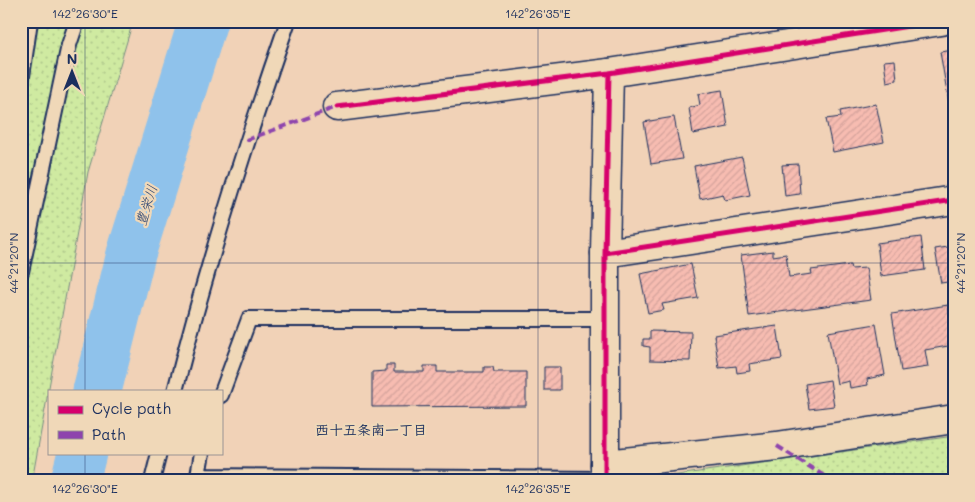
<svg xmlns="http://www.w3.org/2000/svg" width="975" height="502" font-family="Mali,'Klee One',sans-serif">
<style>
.green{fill:url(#green-dots);stroke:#758c80}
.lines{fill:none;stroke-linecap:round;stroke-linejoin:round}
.river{stroke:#8fc2eb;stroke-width:49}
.building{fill:url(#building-hatch);stroke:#1b2f5e}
.service-casing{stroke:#1b2f5e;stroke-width:18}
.minor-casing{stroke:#1b2f5e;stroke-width:31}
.tertiary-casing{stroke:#1b2f5e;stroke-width:31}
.service{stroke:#f0d8b8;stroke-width:14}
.minor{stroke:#f0d8b8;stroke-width:28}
.tertiary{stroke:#f0d8b8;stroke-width:28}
.quiet{stroke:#8e44ad;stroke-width:4;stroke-dasharray:8 4;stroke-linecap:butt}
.cycleway-casing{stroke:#f0d8b8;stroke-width:8}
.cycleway{stroke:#d6006c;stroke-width:5}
.ticks{fill:none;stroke:#1b2f5e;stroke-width:1;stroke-opacity:0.45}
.labels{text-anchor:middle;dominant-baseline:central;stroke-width:4.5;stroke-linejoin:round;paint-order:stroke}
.water-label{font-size:14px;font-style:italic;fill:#2c4573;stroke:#f0d8b8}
.neighbourhood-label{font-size:14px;font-weight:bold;fill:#1b2f5e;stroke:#f0d8b8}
.neatline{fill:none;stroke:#1b2f5e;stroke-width:2}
.ticks-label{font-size:12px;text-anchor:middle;fill:#1b2f5e}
</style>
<defs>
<pattern id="green-dots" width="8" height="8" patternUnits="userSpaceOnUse" patternTransform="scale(1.25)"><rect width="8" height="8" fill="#cfeaa1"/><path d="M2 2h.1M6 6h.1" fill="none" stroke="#b1c98d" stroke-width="1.8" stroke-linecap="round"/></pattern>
<pattern id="building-hatch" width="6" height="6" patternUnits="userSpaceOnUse" patternTransform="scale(1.25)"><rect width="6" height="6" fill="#f7bcb1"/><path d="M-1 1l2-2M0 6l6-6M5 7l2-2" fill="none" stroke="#d3a29b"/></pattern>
</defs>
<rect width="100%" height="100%" fill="#f1d2b7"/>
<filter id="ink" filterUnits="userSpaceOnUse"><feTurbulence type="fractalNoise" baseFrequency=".02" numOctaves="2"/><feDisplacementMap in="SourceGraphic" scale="10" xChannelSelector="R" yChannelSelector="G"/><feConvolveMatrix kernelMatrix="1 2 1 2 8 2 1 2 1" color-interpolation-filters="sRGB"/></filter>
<g filter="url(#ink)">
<path class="green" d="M 21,21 L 133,21 L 88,172 L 32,481 L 21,481 Z
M 954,436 L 954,481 L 664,481 L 670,476 Z"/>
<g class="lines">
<path class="river" d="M 97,391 L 131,254 L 203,21
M 75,481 L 82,453"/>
</g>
<path class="building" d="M 954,50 L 954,132 L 940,52 Z
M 895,60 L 897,80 L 887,82 L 884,61 Z
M 722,90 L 728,127 L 693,134 L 689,108 L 700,105 L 698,94 Z
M 876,104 L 884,142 L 833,152 L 826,119 L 841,117 L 840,111 Z
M 674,117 L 682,159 L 651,164 L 644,122 Z
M 742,157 L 750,195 L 725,200 L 723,194 L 700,199 L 694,166 Z
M 798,164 L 800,194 L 785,196 L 782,165 Z
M 921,237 L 925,270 L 881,276 L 877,243 Z
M 954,246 L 954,281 L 941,283 L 935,249 Z
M 773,251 L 773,256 L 786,254 L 789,277 L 812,274 L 811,270 L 850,265 L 851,269 L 866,268 L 871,300 L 749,316 L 741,255 Z
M 691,264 L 698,298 L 662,304 L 664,310 L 648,313 L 640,274 Z
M 948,305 L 954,345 L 925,350 L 928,367 L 901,371 L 892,314 Z
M 876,324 L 885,375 L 867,379 L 868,385 L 850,388 L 849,381 L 837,384 L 828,332 Z
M 777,326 L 782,359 L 749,364 L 750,371 L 737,373 L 736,366 L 719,368 L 714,335 Z
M 650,331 L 691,332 L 690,361 L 650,360 L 650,347 L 643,346 L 643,339 L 650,339 Z
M 386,365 L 394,365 L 394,372 L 424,372 L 424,366 L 437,366 L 437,372 L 484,372 L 484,367 L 493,367 L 494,372 L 526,372 L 526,406 L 372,407 L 372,372 L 386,371 Z
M 544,367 L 560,367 L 560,390 L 544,390 Z
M 830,380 L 834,406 L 809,409 L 805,384 Z"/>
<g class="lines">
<defs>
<path id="service" d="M 21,83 L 30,21
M 21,272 L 69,45 L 77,21
M 175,391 C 207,265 245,144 288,21
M 221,395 L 249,319 L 594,319
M 198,476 L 605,479
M 152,481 L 159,453
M 197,481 L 202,453"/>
<path id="minor" d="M 337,107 L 609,73
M 605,253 L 954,200
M 605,464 L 777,446 L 954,419"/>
<path id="tertiary" d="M 605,481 L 605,253 L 609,73 L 941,21"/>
</defs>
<use href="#service" class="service-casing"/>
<use href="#minor" class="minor-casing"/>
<use href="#tertiary" class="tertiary-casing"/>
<use href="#service" class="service"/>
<use href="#minor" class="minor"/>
<use href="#tertiary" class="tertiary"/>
<path class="quiet" d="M 246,140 L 337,107
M 777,446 L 832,481"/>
<defs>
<path id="cycleway" d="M 337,107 L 609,73 L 941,21
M 605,253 L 954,200
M 605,481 L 605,253 L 609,73"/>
</defs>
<use href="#cycleway" class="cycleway-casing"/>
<use href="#cycleway" class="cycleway"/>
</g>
</g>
<path class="ticks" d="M 85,21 L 85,391M 538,21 L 538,481M 21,263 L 954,263M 85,453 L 85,481"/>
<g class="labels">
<g class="water-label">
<text transform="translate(146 205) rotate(-73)">豊栄川</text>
</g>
<g class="neighbourhood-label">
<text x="371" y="429">西十五条南一丁目</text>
</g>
</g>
<rect width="975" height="502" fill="none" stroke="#f0d8b8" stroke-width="55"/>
<rect x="48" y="390" width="175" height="65" fill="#f0d8b8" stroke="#9b9494"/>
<rect x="58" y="406" width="25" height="8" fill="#d6006c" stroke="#9b9494"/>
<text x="92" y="414" font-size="15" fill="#1b2f5e">Cycle path</text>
<rect x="58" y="431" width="25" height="8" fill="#8e44ad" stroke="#9b9494"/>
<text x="92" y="440" font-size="15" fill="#1b2f5e">Path</text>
<g transform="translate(72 72)" stroke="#f0d8b8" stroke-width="4" paint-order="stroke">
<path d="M0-4L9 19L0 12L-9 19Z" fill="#1b2f5e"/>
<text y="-8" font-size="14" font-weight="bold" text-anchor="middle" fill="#1b2f5e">N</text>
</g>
<rect x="28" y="28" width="920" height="446" class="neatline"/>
<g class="ticks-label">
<text x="85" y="18">142°26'30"E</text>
<text x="538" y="18">142°26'35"E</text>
<text transform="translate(14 263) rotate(-90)" y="4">44°21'20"N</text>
<text transform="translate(961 263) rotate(-90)" y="4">44°21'20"N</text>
<text x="85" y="493">142°26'30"E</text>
<text x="538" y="493">142°26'35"E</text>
</g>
</svg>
